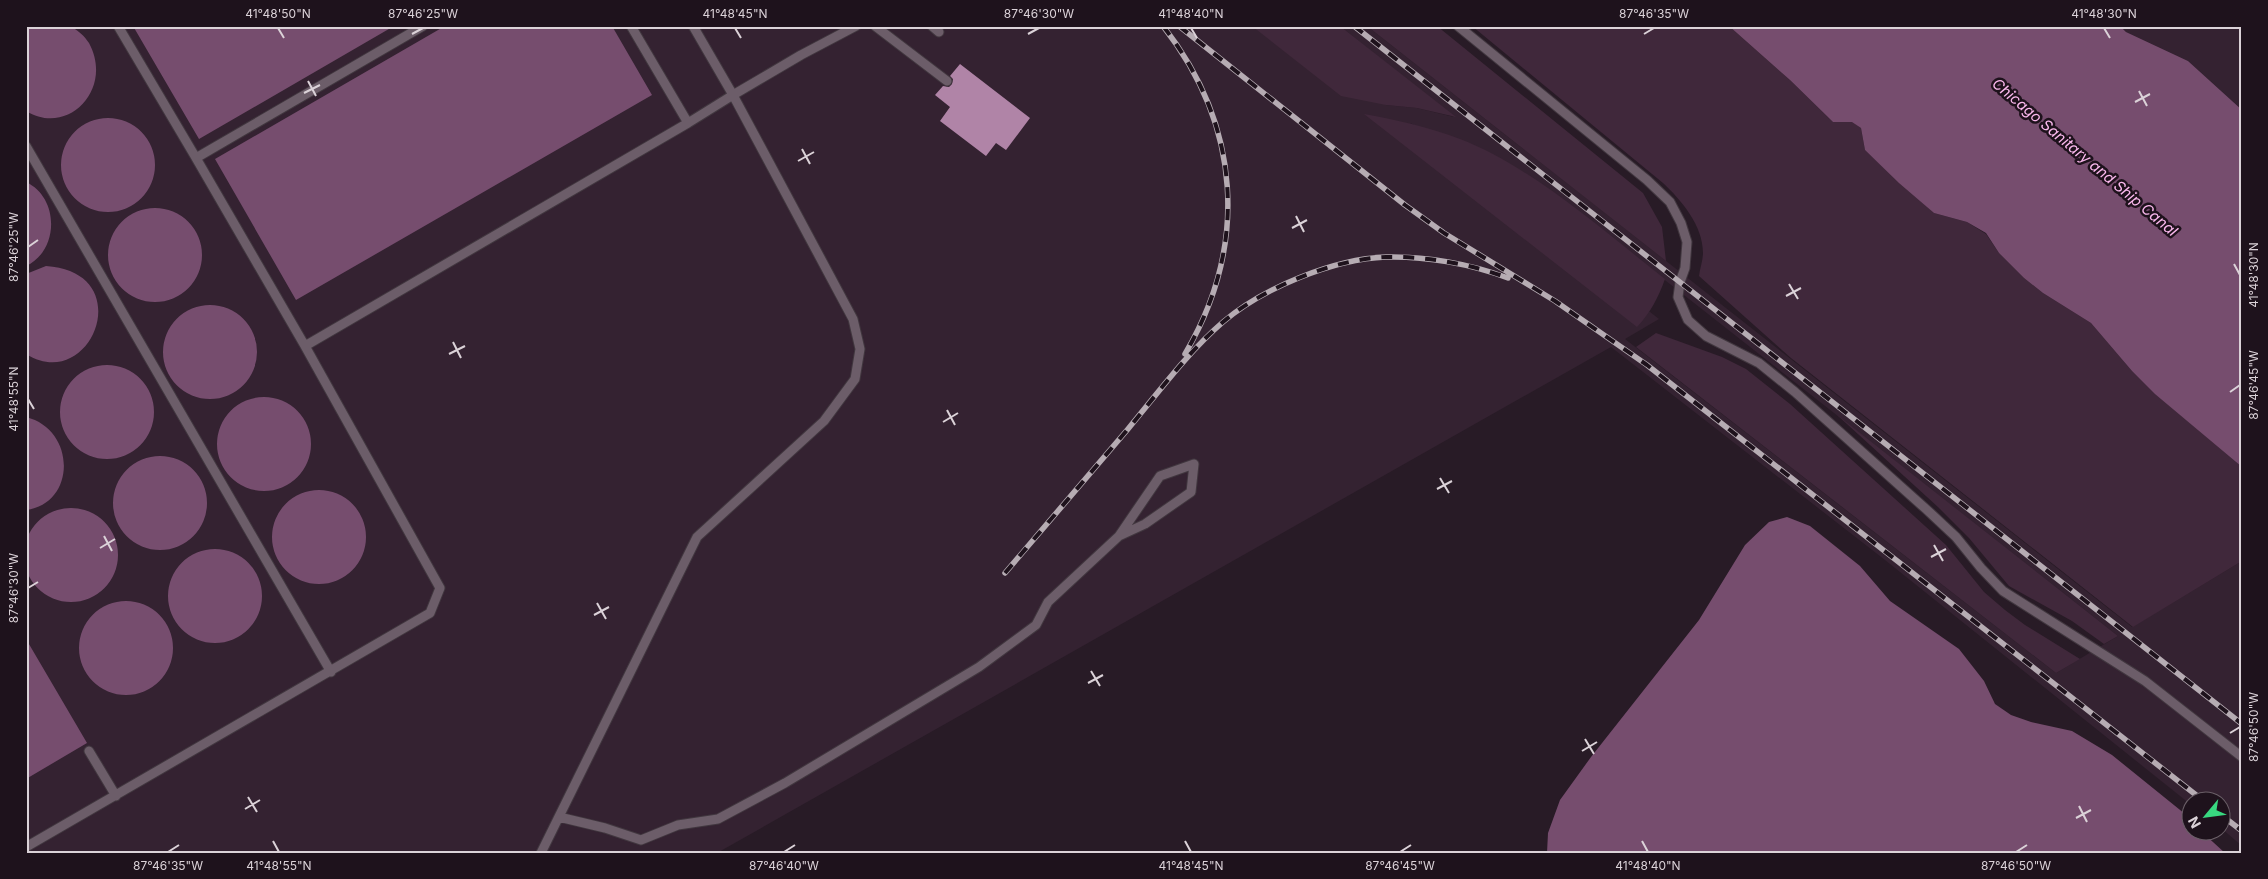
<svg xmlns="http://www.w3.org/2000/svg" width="2268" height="879" font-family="Inter,sans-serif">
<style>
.built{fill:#342231;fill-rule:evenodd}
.green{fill:#40283b}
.water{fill:#764d6e}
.building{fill:#b084a7}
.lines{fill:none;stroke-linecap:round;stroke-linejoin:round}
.service-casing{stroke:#41373f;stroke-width:11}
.service{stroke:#6c5d69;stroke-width:9}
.rail-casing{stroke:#b6acb3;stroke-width:5.5}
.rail{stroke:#1e121c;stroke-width:4;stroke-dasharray:11;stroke-linecap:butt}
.ticks{fill:none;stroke:#dbd2d8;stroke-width:2}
.labels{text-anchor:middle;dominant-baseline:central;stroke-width:5;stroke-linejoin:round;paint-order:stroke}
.water-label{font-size:15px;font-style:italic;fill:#fab8ed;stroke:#1e121c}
.neatline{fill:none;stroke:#dbd2d8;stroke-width:2}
.ticks-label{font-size:12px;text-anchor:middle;fill:#dbd2d8}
</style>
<rect width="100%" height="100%" fill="#281b26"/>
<path class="built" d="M 26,26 L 1286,26 L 1386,105 L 1417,108 L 1454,117 L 1340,26 L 1367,26 L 2132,627 L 2242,561 L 2242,846 L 2221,828 L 2220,802 L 2190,802 L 2190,804 L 1885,560 L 1611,347 L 717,853 L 26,853 ZM 1410,123 L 1554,193 L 2118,636 L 2056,673 L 1625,339 L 1659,319 Z
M 2120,26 L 2242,26 L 2242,110 L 2188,61 L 2126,32 Z"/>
<path class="green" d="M 1252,26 L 1340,26 L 1456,117 L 1417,108 L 1386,105 L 1341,96 Z
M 1367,26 L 1437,26 L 1643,193 L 1662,227 L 1666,261 Z
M 1472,26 L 1729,26 L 1790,80 L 1833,122 L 1853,122 L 1861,128 L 1865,150 L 1934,213 L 1967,222 L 1986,234 L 1999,253 L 2024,278 L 2043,293 L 2091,323 L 2132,371 L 2155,393 L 2242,467 L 2242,561 L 2133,627 L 1791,358 L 1699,276 C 1700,268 1703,260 1703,253 C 1703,225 1681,200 1663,183 Z
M 1364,114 C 1397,120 1429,127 1460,139 C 1531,166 1605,232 1665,279 C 1658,298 1651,312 1637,327 Z
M 1656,333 L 1722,357 L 1746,369 L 1790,404 L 1946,545 L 1984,592 L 2005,610 L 2025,625 L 2080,659 L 2056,673 L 1636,347 Z
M 1836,414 L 2118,636 L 2104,644 L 2072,621 L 2009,586 L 1969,538 L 1938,507 Z"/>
<path class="water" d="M 30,26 C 42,26 57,24 69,27 C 77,28 85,37 89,43 C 114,89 68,137 26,111 L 26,29 Z
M 133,26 L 394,26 L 199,139 Z
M 445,26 L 612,26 L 652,95 L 296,300 L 215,159 Z
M 1729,26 L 2120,26 L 2126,32 L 2188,61 L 2242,110 L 2242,467 L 2155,394 L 2132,371 L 2091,323 L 2043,293 L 2024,278 L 1999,253 L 1986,233 L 1967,222 L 1934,213 L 1899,183 L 1865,150 L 1861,128 L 1852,122 L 1833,122 L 1790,80 Z
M61 165a47 47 0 1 1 94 0a47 47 0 1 1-94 0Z
M 26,182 C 60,198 59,251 26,266 Z
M108 255a47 47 0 1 1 94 0a47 47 0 1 1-94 0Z
M 46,266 C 140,272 91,395 26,354 L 26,274 Z
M163 352a47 47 0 1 1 94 0a47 47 0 1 1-94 0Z
M60 412a47 47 0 1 1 94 0a47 47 0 1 1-94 0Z
M217 444a47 47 0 1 1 94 0a47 47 0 1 1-94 0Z
M 26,417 C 77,430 76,504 26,510 Z
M113 503a47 47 0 1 1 94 0a47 47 0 1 1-94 0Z
M272 537a47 47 0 1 1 94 0a47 47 0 1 1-94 0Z
M24 555a47 47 0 1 1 94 0a47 47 0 1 1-94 0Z
M 1787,517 L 1810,526 L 1860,566 L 1890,601 L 1959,649 L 1984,681 L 1995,704 L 2011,715 L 2031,722 L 2072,731 L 2112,755 L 2190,818 L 2190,832 L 2202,832 L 2225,853 L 1547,853 L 1548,833 L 1560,800 L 1591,757 L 1699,620 L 1745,545 L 1769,522 Z
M168 596a47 47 0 1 1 94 0a47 47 0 1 1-94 0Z
M79 648a47 47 0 1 1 94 0a47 47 0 1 1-94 0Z
M 26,639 L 87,743 L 26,779 Z"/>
<path class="building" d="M 960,64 L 1030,118 L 1006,150 L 996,143 L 986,156 L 940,121 L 950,107 L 935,95 L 943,86 L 949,87 L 952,84 L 953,79 L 950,76 Z"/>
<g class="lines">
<defs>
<path id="service" d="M 118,26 L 196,158 L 423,26
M 875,26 L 947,81
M 932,26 L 939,32
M 1458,26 L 1647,180 L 1670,202 L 1681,223 L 1687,242 L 1685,268 L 1680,282 L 1678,297 L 1688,320 L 1706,336 L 1759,363 L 1795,392 L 1926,509 L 1956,537 L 1981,568 L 2003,591 L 2145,681 L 2242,757
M 688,123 L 733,95 L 693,26
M 26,146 L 331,672
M 196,158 L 305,346
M 89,751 L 116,796
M 559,817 L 605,828 L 641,840 L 678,825 L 718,819 L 785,783 L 979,667 L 1036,625 L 1048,602 L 1119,536 L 1145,524 L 1191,492 L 1194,464 L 1160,476 L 1119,536
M 26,847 L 430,613 L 440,588 L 305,346 L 688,123 L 631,26
M 541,853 L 697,537 L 824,421 L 855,379 L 860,349 L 853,319 L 733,95 L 801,55 L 856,26"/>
</defs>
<use href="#service" class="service-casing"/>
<use href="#service" class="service"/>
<defs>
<path id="rail" d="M 1163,26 C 1241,126 1249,245 1185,354
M 1179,26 L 1405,205 L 1444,233 L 1555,301 L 1647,365 L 2205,802
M 1354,26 L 2242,724
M 1005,573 C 1046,525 1087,477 1128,429 C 1158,393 1187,353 1223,322 C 1263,288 1333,259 1386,257 C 1426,256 1471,264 1508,278
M 2220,814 L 2242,831"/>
</defs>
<use href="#rail" class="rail-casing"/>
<use href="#rail" class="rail"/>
</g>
<path class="ticks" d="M 278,28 L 284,38M 735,28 L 741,38M 1191,28 L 1197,38M 2104,28 L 2110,38M 412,34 L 423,28M 1028,34 L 1039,28M 1644,34 L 1654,28M 308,81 L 316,96M 2139,91 L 2147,106M 304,93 L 320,85M 2135,102 L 2150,94M 802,149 L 810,164M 798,161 L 814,152M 1296,216 L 1304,232M 1292,228 L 1307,220M 28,247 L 38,240M 2234,264 L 2240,275M 1789,284 L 1798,299M 1786,296 L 1801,288M 453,342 L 461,358M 449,354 L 465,346M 2230,392 L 2240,385M 28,399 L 34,409M 947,410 L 955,425M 943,422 L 958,413M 1440,478 L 1449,493M 1437,489 L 1452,481M 104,536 L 112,551M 1934,545 L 1943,561M 100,548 L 115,539M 1931,557 L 1946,549M 28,588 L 38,582M 597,603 L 606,619M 594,615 L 609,607M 1091,671 L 1100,686M 1088,683 L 1103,675M 2230,733 L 2240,727M 1585,739 L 1594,754M 1582,751 L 1597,742M 248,797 L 257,812M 2079,806 L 2087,822M 245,809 L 260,800M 2076,818 L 2091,810M 273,841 L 279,852M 1185,841 L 1191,852M 1642,841 L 1648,852M 168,852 L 179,845M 784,852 L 795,845M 1400,852 L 1411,845M 2016,852 L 2027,845"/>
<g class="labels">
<g class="water-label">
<text transform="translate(2085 157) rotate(40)">Chicago Sanitary and Ship Canal</text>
</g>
</g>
<rect width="2268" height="879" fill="none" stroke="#1e121c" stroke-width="55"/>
<g transform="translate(2206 816) rotate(241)"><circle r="24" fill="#1e121c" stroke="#6a5f67"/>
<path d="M0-4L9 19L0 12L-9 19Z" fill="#38d880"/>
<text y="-8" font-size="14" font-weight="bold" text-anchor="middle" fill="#dbd2d8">N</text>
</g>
<rect x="28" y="28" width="2212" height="824" class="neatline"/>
<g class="ticks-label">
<text x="278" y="18">41°48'50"N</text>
<text x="423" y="18">87°46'25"W</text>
<text x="735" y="18">41°48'45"N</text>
<text x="1039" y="18">87°46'30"W</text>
<text x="1191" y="18">41°48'40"N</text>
<text x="1654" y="18">87°46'35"W</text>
<text x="2104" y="18">41°48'30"N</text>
<text transform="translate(14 247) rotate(-90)" y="4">87°46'25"W</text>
<text transform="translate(2254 275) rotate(-90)" y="4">41°48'30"N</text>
<text transform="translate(2254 385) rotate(-90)" y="4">87°46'45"W</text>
<text transform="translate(14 399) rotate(-90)" y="4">41°48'55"N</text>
<text transform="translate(14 588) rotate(-90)" y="4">87°46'30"W</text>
<text transform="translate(2254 727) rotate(-90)" y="4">87°46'50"W</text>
<text x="168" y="870">87°46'35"W</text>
<text x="279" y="870">41°48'55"N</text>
<text x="784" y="870">87°46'40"W</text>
<text x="1191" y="870">41°48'45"N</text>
<text x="1400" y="870">87°46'45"W</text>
<text x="1648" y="870">41°48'40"N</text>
<text x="2016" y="870">87°46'50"W</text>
</g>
</svg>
